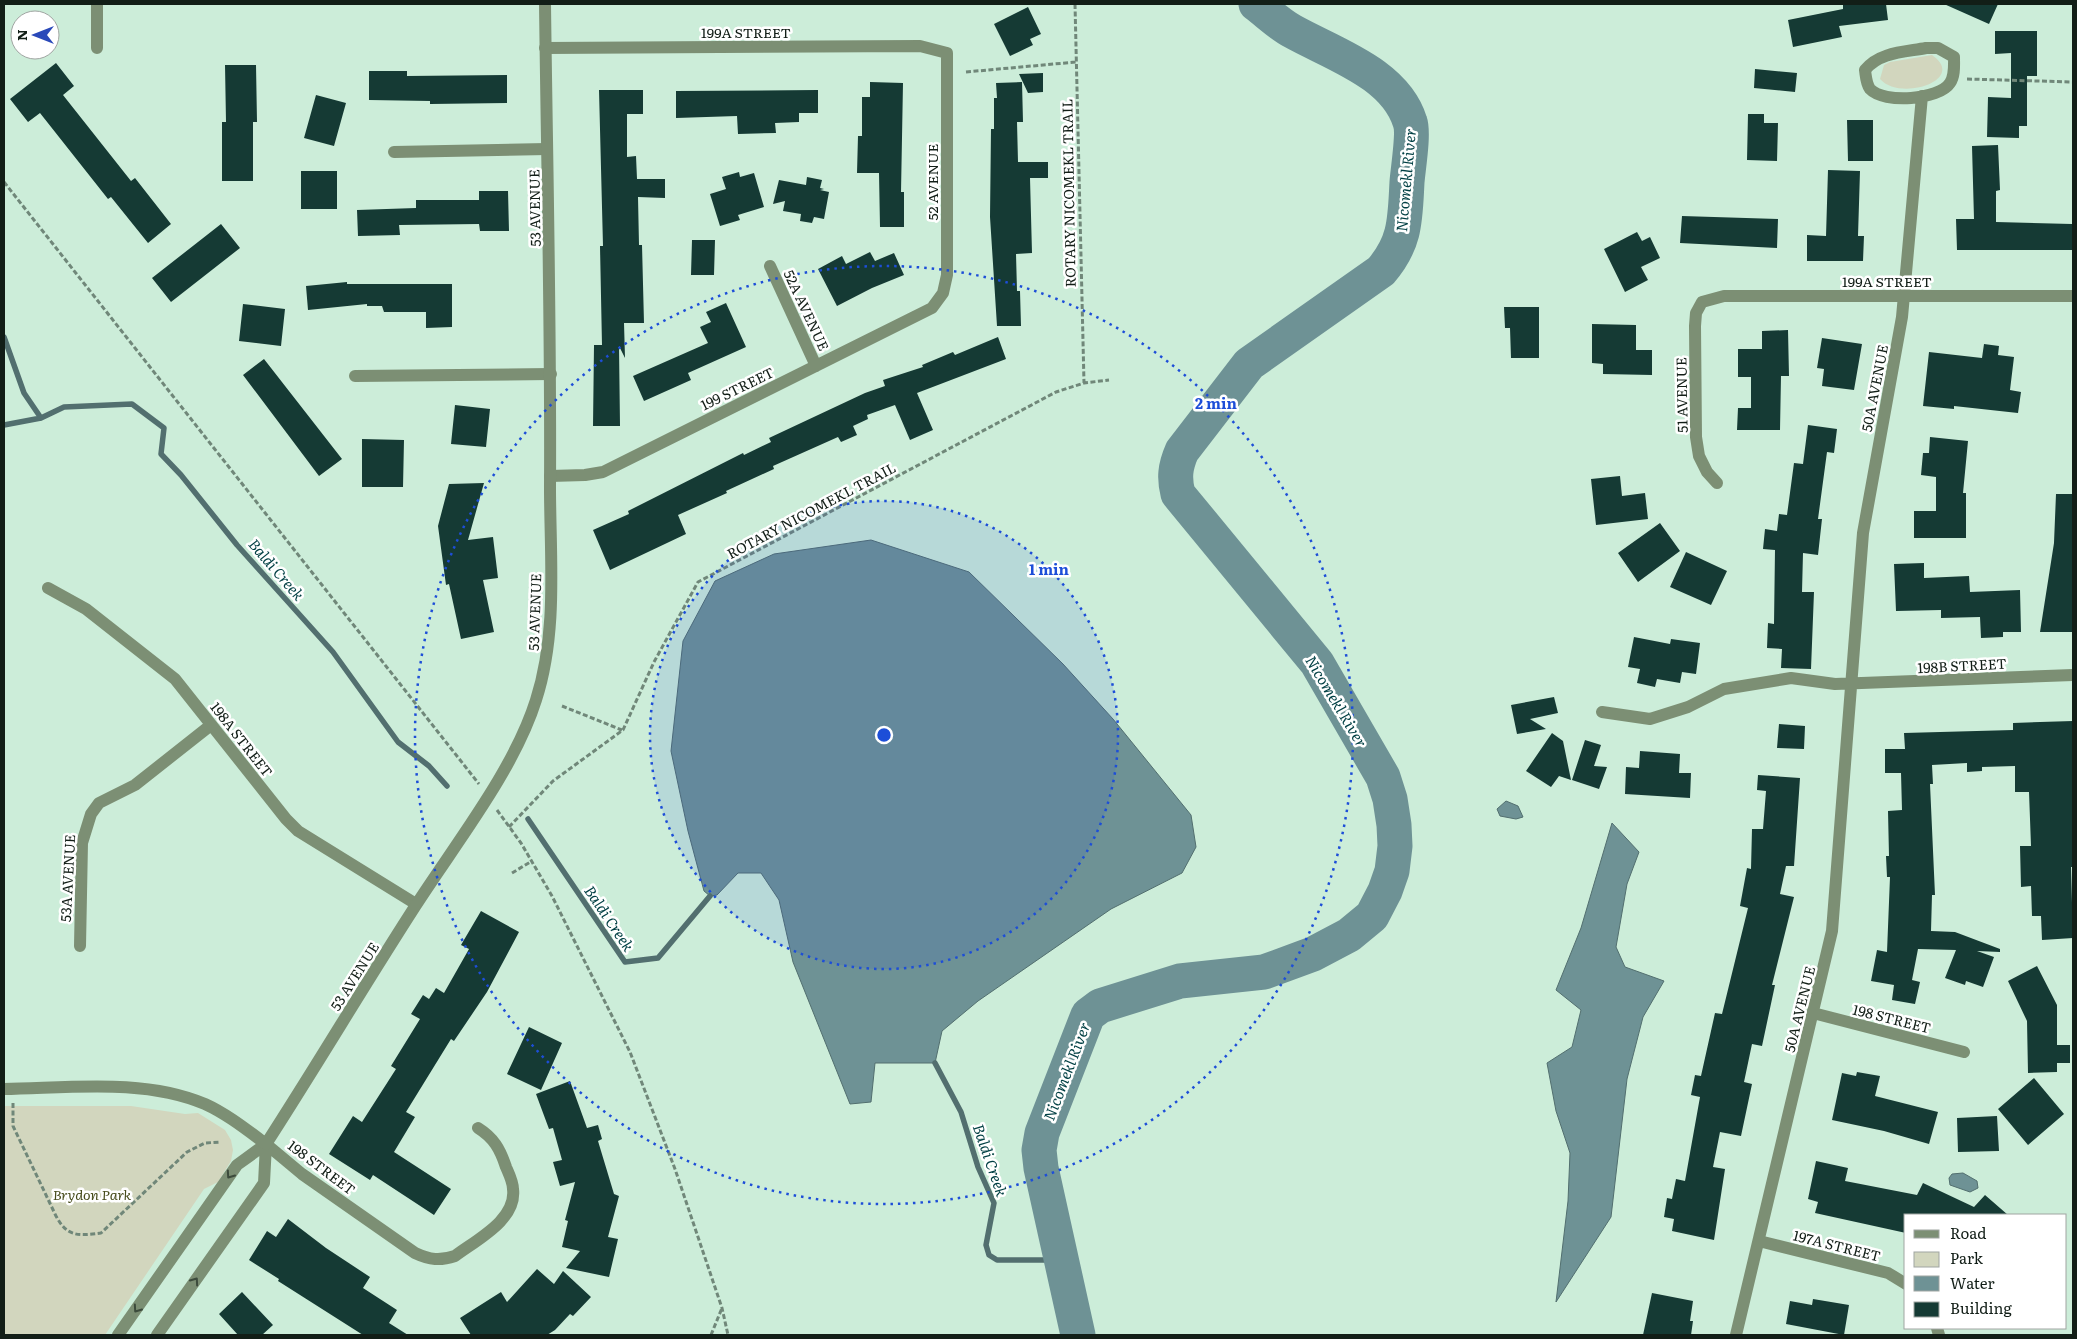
<svg xmlns="http://www.w3.org/2000/svg" width="2077" height="1339" font-family="Literata,serif">
<style>
.green{fill:#d2d6be}
.water{fill:#6e9295;stroke:#526f6f}
.lines{fill:none;stroke-linecap:round;stroke-linejoin:round}
.stream{stroke:#526f6f;stroke-width:5.5}
.river{stroke:#6e9295;stroke-width:35}
.building{fill:#153a34}
.path{stroke:#708779;stroke-width:3;stroke-dasharray:5 2.5;stroke-linecap:butt}
.minor{stroke:#7c8f74;stroke-width:12}
.tertiary{stroke:#7c8f74;stroke-width:12}
.oneway{stroke:#3c4b3c}
.ring{fill:none;stroke:#1d4ed8;stroke-width:2.5;stroke-dasharray:2.5 5}
.labels{text-anchor:middle;dominant-baseline:central;stroke-width:5;stroke-linejoin:round;paint-order:stroke}
.street-label{font-size:14px;fill:#121e17;stroke:#fff}
.park-label{font-size:14px;font-style:italic;fill:#474c1c;stroke:#fff}
.water-label{font-size:15px;font-style:italic;fill:#013f43;stroke:#fff}
.centre{fill:#1d4ed8;stroke:#fff;stroke-width:2.5}
.ring-label{font-size:15px;text-anchor:middle;font-weight:bold;fill:#1d4ed8;stroke:#fff;stroke-width:5;stroke-linejoin:round;paint-order:stroke}
</style>
<rect width="100%" height="100%" fill="#ccedd9"/>
<path class="green" d="M 1932,55 C 1968,80 1900,102 1880,79 L 1884,65 L 1890,62 Z
M 4,1106 L 131,1106 L 185,1114 L 198,1113 L 225,1130 L 231,1140 L 233,1150 L 231,1161 L 218,1182 L 204,1189 L 105,1335 L 4,1335 Z"/>
<path class="water" d="M 871,540 L 969,572 L 1063,664 L 1113,719 L 1191,815 L 1196,847 L 1182,873 L 1111,909 L 978,1001 L 942,1031 L 935,1063 L 875,1063 L 871,1102 L 850,1104 L 793,962 L 779,900 L 761,873 L 738,873 L 717,895 L 710,896 L 704,891 L 688,831 L 671,751 L 683,641 L 715,581 L 774,554 Z
M 1506,801 L 1518,806 L 1523,817 L 1516,819 L 1500,816 L 1497,809 Z
M 1612,823 L 1639,852 L 1627,884 L 1616,947 L 1625,967 L 1664,981 L 1643,1017 L 1627,1079 L 1611,1217 L 1556,1302 L 1568,1201 L 1570,1153 L 1556,1111 L 1547,1063 L 1572,1047 L 1581,1010 L 1556,990 L 1581,928 Z
M 1963,1173 L 1977,1181 L 1978,1188 L 1970,1192 L 1950,1185 L 1949,1178 L 1952,1174 Z"/>
<g class="lines">
<path class="stream" d="M 4,337 L 24,393 L 41,418
M 4,425 L 41,418 L 64,407 L 132,404 L 164,428 L 161,454 L 181,475 L 237,545 L 333,652 L 398,742 L 429,766 L 447,786
M 528,819 L 625,962 L 658,958 L 710,896
M 935,1063 L 961,1112 L 978,1167 L 994,1203 L 986,1245 L 989,1255 L 997,1260 L 1063,1260"/>
<path class="river" d="M 1078,1335 L 1041,1168 L 1039,1150 L 1042,1133 L 1088,1015 L 1100,1006 L 1180,981 L 1264,972 L 1313,954 L 1349,935 L 1372,916 L 1385,891 L 1392,871 L 1395,846 L 1394,825 L 1390,799 L 1383,777 L 1317,663 L 1178,494 C 1174,478 1175,467 1182,451 L 1249,364 L 1381,271 C 1406,242 1405,219 1407,182 C 1408,169 1414,133 1410,122 C 1395,73 1333,54 1292,31 C 1279,24 1268,13 1256,4"/>
</g>
<path class="building" d="M 1843,4 L 1886,4 L 1888,20 L 1839,26 L 1842,37 L 1793,47 L 1788,20 L 1843,9 Z
M 1944,4 L 1998,4 L 1989,24 Z
M 1028,7 L 1041,34 L 1030,39 L 1033,45 L 1010,56 L 994,24 Z
M 1995,31 L 2037,31 L 2037,76 L 2027,76 L 2027,126 L 2019,126 L 2019,138 L 1987,137 L 1988,97 L 2011,98 L 2011,53 L 1995,54 Z
M 56,63 L 74,86 L 63,95 L 131,181 L 135,178 L 171,224 L 148,243 L 111,197 L 108,199 L 40,113 L 28,122 L 10,99 Z
M 225,65 L 256,65 L 257,122 L 253,122 L 253,181 L 222,181 L 222,122 L 226,122 Z
M 1755,69 L 1797,73 L 1795,92 L 1754,88 Z
M 369,71 L 407,71 L 407,76 L 507,75 L 507,103 L 430,104 L 430,101 L 369,100 Z
M 1043,73 L 1043,92 L 1028,93 L 1019,74 Z
M 870,82 L 903,83 L 901,192 L 904,192 L 904,227 L 880,227 L 879,173 L 857,173 L 858,136 L 862,136 L 862,97 L 870,97 Z
M 1022,82 L 1023,122 L 1017,122 L 1018,162 L 1048,162 L 1048,178 L 1030,178 L 1032,253 L 1016,254 L 1017,291 L 1020,291 L 1021,326 L 997,326 L 990,217 L 991,129 L 994,129 L 994,98 L 997,98 L 996,83 Z
M 599,90 L 643,90 L 643,114 L 627,114 L 627,157 L 636,156 L 637,179 L 665,179 L 665,198 L 638,197 L 639,245 L 642,245 L 644,323 L 624,323 L 625,358 L 619,346 L 620,426 L 593,426 L 594,345 L 602,345 L 600,246 L 603,246 Z
M 818,90 L 818,113 L 799,113 L 799,122 L 775,123 L 776,133 L 738,134 L 737,116 L 676,118 L 676,91 Z
M 316,95 L 346,103 L 334,146 L 304,138 Z
M 1748,114 L 1764,114 L 1764,123 L 1778,123 L 1777,161 L 1747,160 Z
M 1847,120 L 1873,120 L 1873,161 L 1848,161 Z
M 1998,145 L 2000,190 L 1996,191 L 1996,222 L 2072,224 L 2072,250 L 1957,250 L 1956,219 L 1974,219 L 1972,146 Z
M 1828,170 L 1860,171 L 1858,236 L 1864,236 L 1863,261 L 1807,261 L 1807,235 L 1826,236 Z
M 301,171 L 337,171 L 337,209 L 301,209 Z
M 739,172 L 740,177 L 754,173 L 764,207 L 738,215 L 740,220 L 720,226 L 710,194 L 726,189 L 722,177 Z
M 807,177 L 822,180 L 820,188 L 824,189 L 820,190 L 829,192 L 824,219 L 814,217 L 812,223 L 800,221 L 801,214 L 783,211 L 785,201 L 773,204 L 779,180 L 806,185 Z
M 479,191 L 508,191 L 509,231 L 480,231 L 479,224 L 399,225 L 400,235 L 358,236 L 357,210 L 416,208 L 416,200 L 479,200 Z
M 1682,216 L 1778,219 L 1777,248 L 1680,243 Z
M 221,224 L 240,248 L 171,302 L 152,278 Z
M 1637,232 L 1642,241 L 1650,237 L 1660,258 L 1641,267 L 1648,280 L 1625,292 L 1604,249 Z
M 692,240 L 715,240 L 714,275 L 691,275 Z
M 870,252 L 875,261 L 894,253 L 904,275 L 872,288 L 837,306 L 818,269 L 842,256 L 846,264 Z
M 347,282 L 347,284 L 452,284 L 452,327 L 426,328 L 426,312 L 384,312 L 382,306 L 367,306 L 367,304 L 308,310 L 306,286 Z
M 726,303 L 746,347 L 688,373 L 691,380 L 644,401 L 633,376 L 708,343 L 700,327 L 711,322 L 706,312 Z
M 243,304 L 285,309 L 281,346 L 239,341 Z
M 1504,307 L 1539,307 L 1539,358 L 1511,358 L 1510,328 L 1505,328 Z
M 1592,324 L 1636,325 L 1636,350 L 1652,350 L 1652,375 L 1603,374 L 1603,364 L 1592,363 Z
M 1788,330 L 1789,376 L 1781,376 L 1780,430 L 1737,430 L 1738,408 L 1751,408 L 1751,377 L 1738,377 L 1738,349 L 1762,349 L 1762,331 Z
M 998,337 L 1006,359 L 917,393 L 933,430 L 910,440 L 895,405 L 867,415 L 868,419 L 853,426 L 857,435 L 841,442 L 838,437 L 773,466 L 774,469 L 726,491 L 727,493 L 678,515 L 686,534 L 610,570 L 593,530 L 629,514 L 628,511 L 743,453 L 744,455 L 771,442 L 769,438 L 865,393 L 885,386 L 883,380 L 923,367 L 922,365 L 953,352 L 955,355 Z
M 1822,338 L 1862,344 L 1854,390 L 1822,386 L 1824,369 L 1817,368 Z
M 1984,344 L 1999,346 L 1998,355 L 2014,357 L 2010,390 L 2021,392 L 2018,413 L 1954,406 L 1954,409 L 1923,406 L 1929,352 L 1982,358 Z
M 264,359 L 342,459 L 319,476 L 243,375 Z
M 455,405 L 490,409 L 486,447 L 451,444 Z
M 1808,425 L 1837,429 L 1834,453 L 1827,452 L 1818,519 L 1822,519 L 1818,555 L 1803,553 L 1802,592 L 1814,592 L 1811,669 L 1781,668 L 1782,649 L 1767,648 L 1768,623 L 1774,624 L 1775,550 L 1763,549 L 1765,529 L 1777,531 L 1779,514 L 1787,515 L 1794,463 L 1803,464 Z
M 1930,437 L 1968,441 L 1963,493 L 1966,493 L 1966,538 L 1914,538 L 1914,511 L 1936,511 L 1936,477 L 1921,475 L 1923,453 L 1929,453 Z
M 362,439 L 404,440 L 403,487 L 362,487 Z
M 1620,476 L 1622,496 L 1645,493 L 1648,519 L 1596,525 L 1591,479 Z
M 484,483 L 468,540 L 493,537 L 498,578 L 483,580 L 494,632 L 461,639 L 449,584 L 446,585 L 438,526 L 449,484 Z
M 2056,494 L 2073,494 L 2073,632 L 2040,632 L 2054,543 Z
M 1660,523 L 1680,551 L 1638,582 L 1618,553 Z
M 1686,552 L 1727,571 L 1711,605 L 1670,587 Z
M 1924,563 L 1924,578 L 1969,576 L 1970,592 L 2020,590 L 2021,632 L 2003,632 L 2003,637 L 1981,638 L 1980,617 L 1941,618 L 1941,610 L 1896,611 L 1894,564 Z
M 1634,637 L 1670,644 L 1671,639 L 1700,643 L 1696,674 L 1682,672 L 1680,683 L 1657,679 L 1655,687 L 1637,683 L 1640,669 L 1628,667 Z
M 1554,697 L 1558,713 L 1530,719 L 1546,729 L 1517,734 L 1511,705 Z
M 2073,721 L 2073,867 L 2071,867 L 2073,938 L 2042,940 L 2041,916 L 2032,916 L 2031,886 L 2021,887 L 2020,846 L 2031,846 L 2029,792 L 2015,792 L 2015,766 L 1982,767 L 1982,771 L 1967,772 L 1967,763 L 1932,765 L 1933,784 L 1930,784 L 1935,895 L 1932,895 L 1931,931 L 1955,932 L 2000,949 L 2000,952 L 1977,951 L 1994,957 L 1983,987 L 1966,981 L 1965,985 L 1945,978 L 1956,950 L 1918,949 L 1912,980 L 1920,982 L 1915,1004 L 1892,1000 L 1894,985 L 1871,981 L 1877,950 L 1887,952 L 1890,877 L 1887,877 L 1886,856 L 1889,856 L 1888,811 L 1902,810 L 1901,773 L 1885,773 L 1885,749 L 1905,749 L 1904,733 L 2013,730 L 2013,723 Z
M 1779,724 L 1805,726 L 1804,749 L 1777,748 Z
M 1552,733 L 1563,741 L 1571,780 L 1559,776 L 1551,787 L 1526,771 Z
M 1585,740 L 1601,745 L 1594,766 L 1607,767 L 1599,789 L 1572,780 Z
M 1640,751 L 1680,754 L 1679,773 L 1691,773 L 1690,798 L 1625,794 L 1626,767 L 1639,768 Z
M 1758,775 L 1800,778 L 1794,866 L 1786,866 L 1780,894 L 1794,897 L 1772,985 L 1775,985 L 1762,1046 L 1752,1044 L 1744,1082 L 1752,1084 L 1741,1136 L 1720,1132 L 1713,1167 L 1725,1169 L 1714,1240 L 1672,1231 L 1674,1219 L 1664,1217 L 1667,1198 L 1672,1199 L 1676,1179 L 1685,1181 L 1700,1097 L 1691,1095 L 1695,1075 L 1701,1076 L 1715,1013 L 1722,1014 L 1748,908 L 1740,906 L 1747,868 L 1751,869 L 1752,829 L 1763,829 L 1766,791 L 1757,790 Z
M 481,911 L 519,932 L 487,992 L 454,1041 L 451,1039 L 406,1112 L 415,1117 L 394,1152 L 451,1189 L 434,1215 L 373,1175 L 370,1180 L 329,1154 L 353,1116 L 362,1122 L 396,1069 L 391,1066 L 420,1019 L 411,1014 L 423,995 L 429,999 L 436,988 L 444,993 L 469,949 L 461,945 Z
M 2037,966 L 2057,1005 L 2057,1045 L 2070,1045 L 2070,1063 L 2057,1063 L 2057,1072 L 2028,1073 L 2027,1021 L 2008,981 Z
M 529,1027 L 562,1043 L 541,1090 L 507,1074 Z
M 1857,1072 L 1880,1076 L 1875,1096 L 1938,1112 L 1929,1144 L 1884,1131 L 1832,1120 L 1842,1073 L 1856,1076 Z
M 2034,1078 L 2064,1114 L 2028,1145 L 1998,1109 Z
M 570,1081 L 587,1128 L 598,1125 L 602,1139 L 598,1141 L 614,1194 L 619,1196 L 608,1237 L 618,1239 L 609,1277 L 566,1268 L 580,1251 L 562,1247 L 568,1221 L 565,1220 L 575,1182 L 560,1186 L 553,1162 L 562,1160 L 553,1128 L 549,1129 L 536,1094 Z
M 1997,1116 L 1999,1151 L 1958,1152 L 1957,1118 Z
M 1816,1161 L 1848,1168 L 1845,1181 L 1917,1195 L 1923,1183 L 1974,1207 L 1985,1195 L 2008,1215 L 1906,1215 L 1906,1233 L 1815,1213 L 1818,1202 L 1808,1199 Z
M 288,1219 L 326,1248 L 370,1277 L 363,1288 L 397,1310 L 389,1323 L 408,1335 L 363,1335 L 278,1281 L 279,1279 L 249,1260 L 267,1231 L 276,1237 Z
M 537,1269 L 554,1284 L 563,1271 L 591,1297 L 573,1316 L 570,1314 L 555,1330 L 547,1335 L 471,1335 L 460,1318 L 501,1292 L 507,1302 Z
M 242,1292 L 273,1325 L 262,1335 L 238,1335 L 219,1314 Z
M 1652,1293 L 1693,1301 L 1690,1321 L 1693,1321 L 1691,1335 L 1643,1335 Z
M 1813,1299 L 1849,1305 L 1844,1335 L 1786,1324 L 1790,1301 L 1812,1305 Z"/>
<g class="lines">
<path class="path" d="M 1075,4 L 1084,383
M 966,72 L 1076,62
M 1967,79 L 2073,82
M 4,182 L 479,784
M 562,706 L 622,730
M 497,810 L 521,843 L 552,896 L 630,1052 L 675,1169 L 722,1308 L 728,1335
M 509,827 L 553,781 L 623,730 L 654,662 L 698,582 L 1056,392 L 1084,383 L 1109,380
M 512,873 L 532,861
M 13,1103 L 13,1126 L 56,1216 C 67,1237 78,1236 101,1233 L 187,1152 L 205,1143 L 221,1142
M 711,1335 L 722,1308"/>
<path class="minor" d="M 97,4 L 97,48
M 545,48 L 920,46 L 947,53 L 947,275 L 943,293 L 932,308 L 603,472 L 585,475 L 550,476
M 1926,48 L 1938,48 L 1954,57 C 1954,65 1955,76 1950,83 C 1939,100 1884,104 1870,89 C 1866,83 1866,77 1865,70 C 1879,52 1905,52 1926,48 Z
M 394,152 L 547,149
M 770,266 L 816,366
M 355,376 L 551,374
M 1717,483 L 1707,472 L 1699,456 L 1696,437 L 1695,326 L 1696,313 L 1702,302 L 1724,296 L 2073,296
M 48,588 L 86,609 L 175,679 L 286,819 L 298,831 L 416,904
M 1602,712 L 1650,719 L 1688,707 L 1724,689 L 1791,678 L 1835,684 L 2073,675
M 80,946 L 82,843 L 91,814 L 99,803 L 135,785 L 211,725
M 1813,1013 L 1964,1052
M 266,1144 L 302,1174 L 415,1253 C 430,1260 440,1261 455,1256 C 476,1240 517,1220 513,1189 C 513,1182 509,1174 506,1167 C 500,1149 494,1138 478,1128
M 1759,1241 L 1888,1273 L 1906,1284
M 1937,1328 L 1939,1335
M 118,1335 L 237,1165 L 266,1144
M 157,1335 L 264,1183 L 266,1144
M 1736,1335 L 1832,931 L 1863,533 L 1902,317 L 1922,96"/>
<path class="tertiary" d="M 4,1089 C 69,1088 144,1078 205,1104 C 227,1114 247,1130 266,1144 C 317,1065 365,984 416,905 C 456,843 514,770 536,700 C 558,632 550,558 550,487 C 551,326 547,165 545,4"/>
</g>
<defs><path id="oneway-chevron" d="M-2-3.5L2.5 0L-2 3.5" fill="none" stroke-width="1.6" stroke-linecap="round" stroke-linejoin="round" transform="scale(1.25)"/></defs>
<g class="oneway">
<use href="#oneway-chevron" transform="translate(230 1175) rotate(125)"/>
<use href="#oneway-chevron" transform="translate(195 1281) rotate(-55)"/>
<use href="#oneway-chevron" transform="translate(137 1309) rotate(125)"/>
</g>
<circle cx="884" cy="735" r="234" fill="#1d4ed8" fill-opacity=".12"/>
<g class="ring">
<circle cx="884" cy="735" r="234"/>
<circle cx="884" cy="735" r="469"/>
</g>
<g class="labels">
<g class="street-label">
<text x="746" y="32">199A STREET</text>
<text transform="translate(932 182) rotate(-90)">52 AVENUE</text>
<text transform="translate(1068 193) rotate(-91)">ROTARY NICOMEKL TRAIL</text>
<text transform="translate(534 208) rotate(-91)">53 AVENUE</text>
<text x="1887" y="281">199A STREET</text>
<text transform="translate(807 310) rotate(65)">52A AVENUE</text>
<text transform="translate(737 388) rotate(-26)">199 STREET</text>
<text transform="translate(1874 388) rotate(-79)">50A AVENUE</text>
<text transform="translate(1681 395) rotate(-91)">51 AVENUE</text>
<text transform="translate(811 510) rotate(-28)">ROTARY NICOMEKL TRAIL</text>
<text transform="translate(534 612) rotate(-88)">53 AVENUE</text>
<text transform="translate(1962 665) rotate(-3)">198B STREET</text>
<text transform="translate(242 739) rotate(52)">198A STREET</text>
<text transform="translate(67 878) rotate(-87)">53A AVENUE</text>
<text transform="translate(354 976) rotate(-58)">53 AVENUE</text>
<text transform="translate(1799 1009) rotate(-76)">50A AVENUE</text>
<text transform="translate(1892 1018) rotate(14)">198 STREET</text>
<text transform="translate(322 1167) rotate(37)">198 STREET</text>
<text transform="translate(1837 1245) rotate(14)">197A STREET</text>
</g>
<g class="park-label">
<text x="92" y="1194">Brydon Park</text>
</g>
<g class="water-label">
<text transform="translate(1405 180) rotate(-85)">Nicomekl River</text>
<text transform="translate(277 569) rotate(49)">Baldi Creek</text>
<text transform="translate(1337 701) rotate(59)">Nicomekl River</text>
<text transform="translate(610 918) rotate(56)">Baldi Creek</text>
<text transform="translate(1066 1071) rotate(-69)">Nicomekl River</text>
<text transform="translate(991 1160) rotate(71)">Baldi Creek</text>
</g>
</g>
<circle cx="884" cy="735" r="8" class="centre"/>
<g class="ring-label">
<text x="1216" y="409">2 min</text>
<text x="1049" y="575">1 min</text>
</g>
<rect width="2077" height="1339" fill="none" stroke="#121e17" stroke-width="10"/>
<rect x="1904" y="1214" width="162" height="115" fill="#ffffff" stroke="#a0a5a2"/>
<rect x="1914" y="1230" width="25" height="8" fill="#7c8f74" stroke="#a0a5a2"/>
<text x="1950" y="1239" font-size="15" fill="#121e17">Road</text>
<rect x="1914" y="1252" width="25" height="15" fill="#d2d6be" stroke="#a0a5a2"/>
<text x="1950" y="1264" font-size="15" fill="#121e17">Park</text>
<rect x="1914" y="1276" width="25" height="15" fill="#6e9295" stroke="#a0a5a2"/>
<text x="1950" y="1289" font-size="15" fill="#121e17">Water</text>
<rect x="1914" y="1302" width="25" height="15" fill="#153a34" stroke="#a0a5a2"/>
<text x="1950" y="1314" font-size="15" fill="#121e17">Building</text>
<g transform="translate(35 35) rotate(270)"><circle r="24" fill="#ffffff" stroke="#a0a5a2"/>
<path d="M0-4L9 19L0 12L-9 19Z" fill="#2a49b9"/>
<text y="-8" font-size="14" font-weight="bold" text-anchor="middle" fill="#121e17">N</text>
</g>
</svg>
